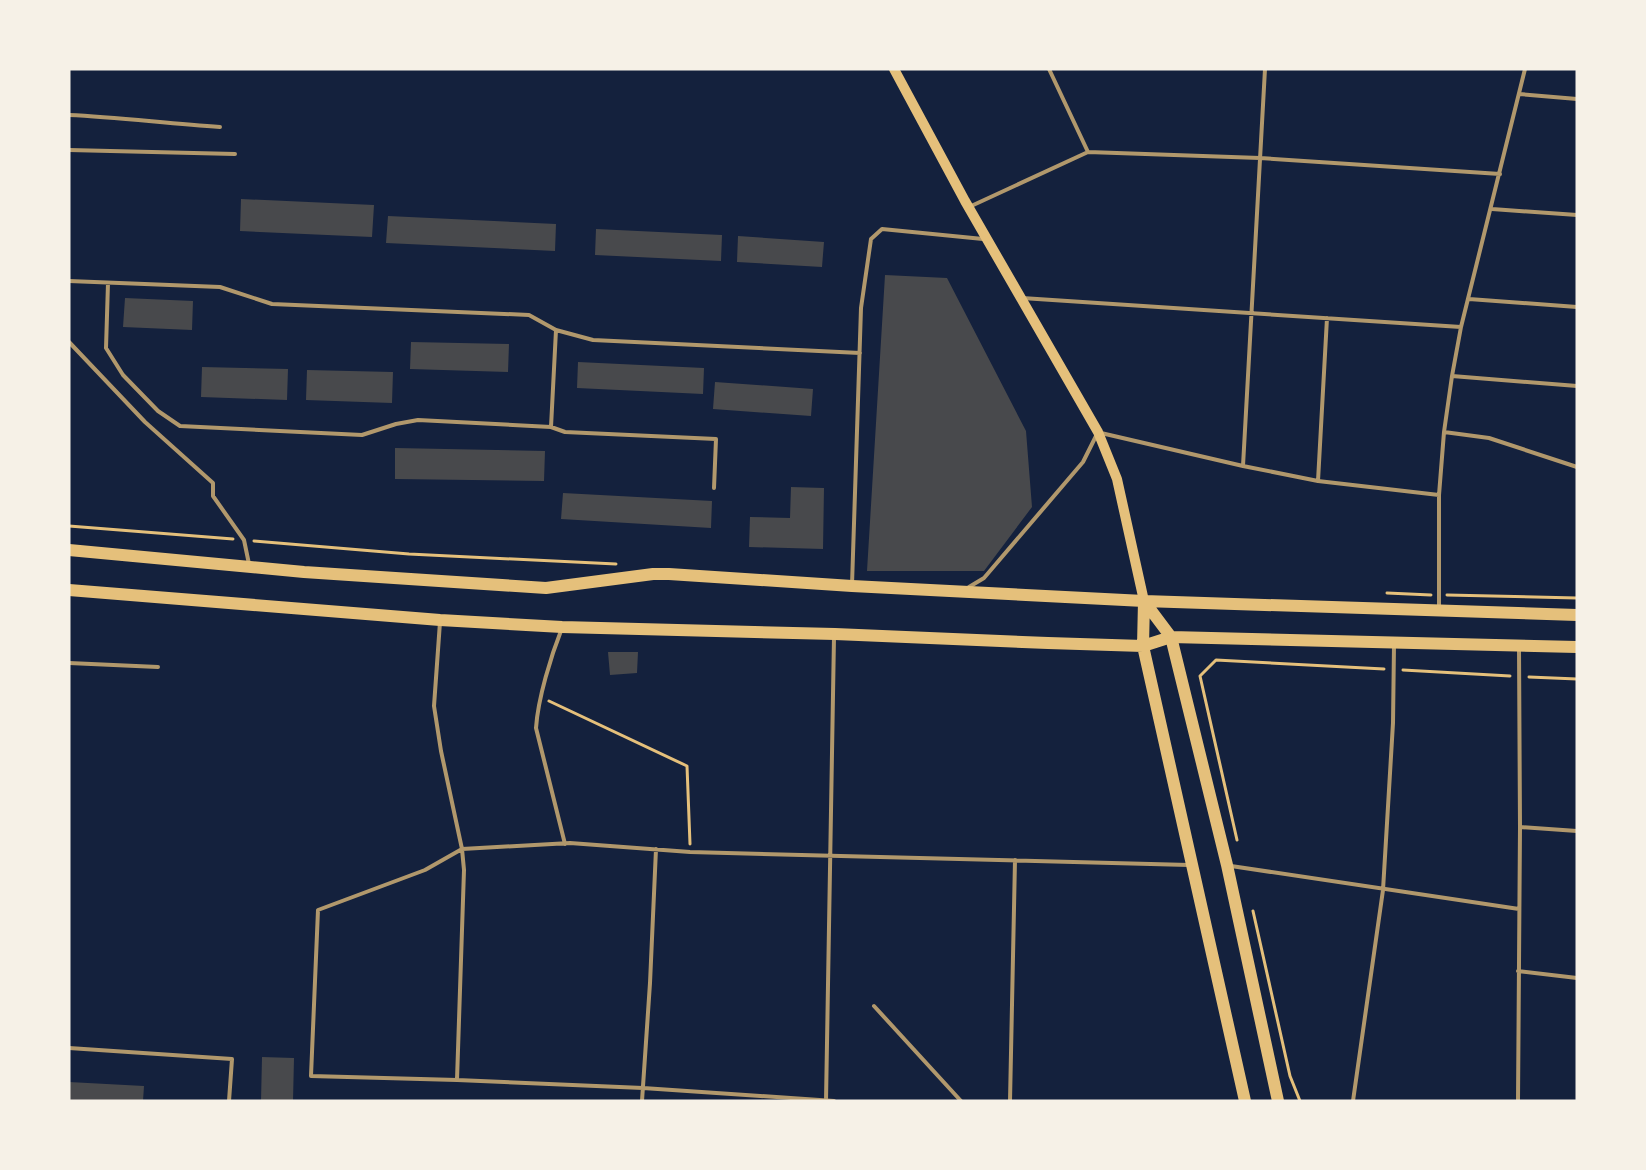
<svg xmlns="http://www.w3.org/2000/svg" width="1646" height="1170" font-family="Cabin,sans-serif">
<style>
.building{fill:#48494c}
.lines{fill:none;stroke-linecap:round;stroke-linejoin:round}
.path{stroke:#e5c07b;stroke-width:3}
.service{stroke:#b1986c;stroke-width:4}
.secondary{stroke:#e5c07b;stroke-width:10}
.primary{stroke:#e5c07b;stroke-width:12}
</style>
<rect width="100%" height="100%" fill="#14213d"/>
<path class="building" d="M 241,199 L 374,205 L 372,237 L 240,231 Z
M 388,216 L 556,224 L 555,251 L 386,243 Z
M 596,229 L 722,235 L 721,261 L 595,255 Z
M 738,236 L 824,242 L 822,267 L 737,262 Z
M 885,275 L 947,278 L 1026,431 L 1032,507 L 984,571 L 867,571 Z
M 125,298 L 193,301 L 192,330 L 123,327 Z
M 411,342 L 509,344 L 508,372 L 410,369 Z
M 578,362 L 704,368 L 703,394 L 577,388 Z
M 202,367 L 288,369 L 287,400 L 201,397 Z
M 307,370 L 393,372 L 392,403 L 306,400 Z
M 715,382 L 813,389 L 811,416 L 713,409 Z
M 395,448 L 545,451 L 544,481 L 395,479 Z
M 791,487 L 824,488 L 823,549 L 749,547 L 750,517 L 790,518 Z
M 563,493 L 712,501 L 711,528 L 561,519 Z
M 608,652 L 638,652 L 637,673 L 610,675 Z
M 262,1057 L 294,1058 L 293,1101 L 261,1101 Z
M 69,1082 L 144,1086 L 143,1101 L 69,1101 Z"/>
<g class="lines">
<path class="path" d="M 69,526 L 233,539
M 254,541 L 409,554 L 616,564
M 1387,593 L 1431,595
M 1447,595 L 1577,598
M 1403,670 L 1510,676
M 1529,677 L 1577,679
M 549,701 L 687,766 L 690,844
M 1237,840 L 1200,676 L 1216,660 L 1384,669
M 1253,911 L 1290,1076 L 1300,1101"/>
<path class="service" d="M 1049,69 L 1088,152
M 1519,94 L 1577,99
M 69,115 C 119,117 169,124 220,127
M 69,150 L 235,154
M 969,207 L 1088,152 L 1260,158 L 1500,174
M 1492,209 L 1577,215
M 69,281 L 220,287 L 272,304 L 529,315 L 556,330 L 551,427 L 565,432 L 716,439 L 714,488
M 108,283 L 106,348 L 123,375 L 158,411 L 180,426 L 362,435 L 396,424 L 418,420 L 551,427
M 1022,298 L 1461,327
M 1469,299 L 1577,307
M 556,330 L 593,340 L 860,353
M 69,342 L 145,422 L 213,483 L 213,496 L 244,540 L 249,564
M 1452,376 L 1577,386
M 1444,432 L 1489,438 L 1577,467
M 1101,433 L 1243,466 L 1318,481 L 1439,495
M 1243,466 L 1265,69
M 1318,481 L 1327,318
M 852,585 L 861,308 L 871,239 L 882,229 L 983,239
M 969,587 L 984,578 L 1083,462 L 1096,436
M 1439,610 L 1439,495 L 1444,432 L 1452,376 L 1461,327 L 1525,69
M 440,622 L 434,706 L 441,751 L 462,849 L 464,870 L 457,1080
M 562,628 C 551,656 538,698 536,728 L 565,844
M 69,663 L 158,667
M 1520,827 L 1577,831
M 1231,866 L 1519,909
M 1518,971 L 1577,978
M 874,1006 L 961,1101
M 69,1048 L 232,1059 L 229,1101
M 642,1101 L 650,983 L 656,849
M 826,1101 L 834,637
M 834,1101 L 643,1088 L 457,1080 L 311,1076 L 318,910 L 425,870 L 462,849 L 570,843 L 690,852 L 1189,865
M 1010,1101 L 1015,860
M 1353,1101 L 1383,890 L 1393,723 L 1394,645
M 1518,1101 L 1520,827 L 1519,649"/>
<path class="secondary" d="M 894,69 L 965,201 L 1098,432 L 1117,479 L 1144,601"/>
<path class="primary" d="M 69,550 L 304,572 L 546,588 L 653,574 L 669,574 L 852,586 L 1144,601 L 1577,615
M 69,590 L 440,620 L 562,627 L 835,634 L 1048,643 L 1143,646 L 1171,637 L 1577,647
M 1144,601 L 1171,637 L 1227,865 L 1278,1101
M 1144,601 L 1143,646 L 1245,1101"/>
</g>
<rect width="1646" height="1170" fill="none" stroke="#f6f1e7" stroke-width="141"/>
</svg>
